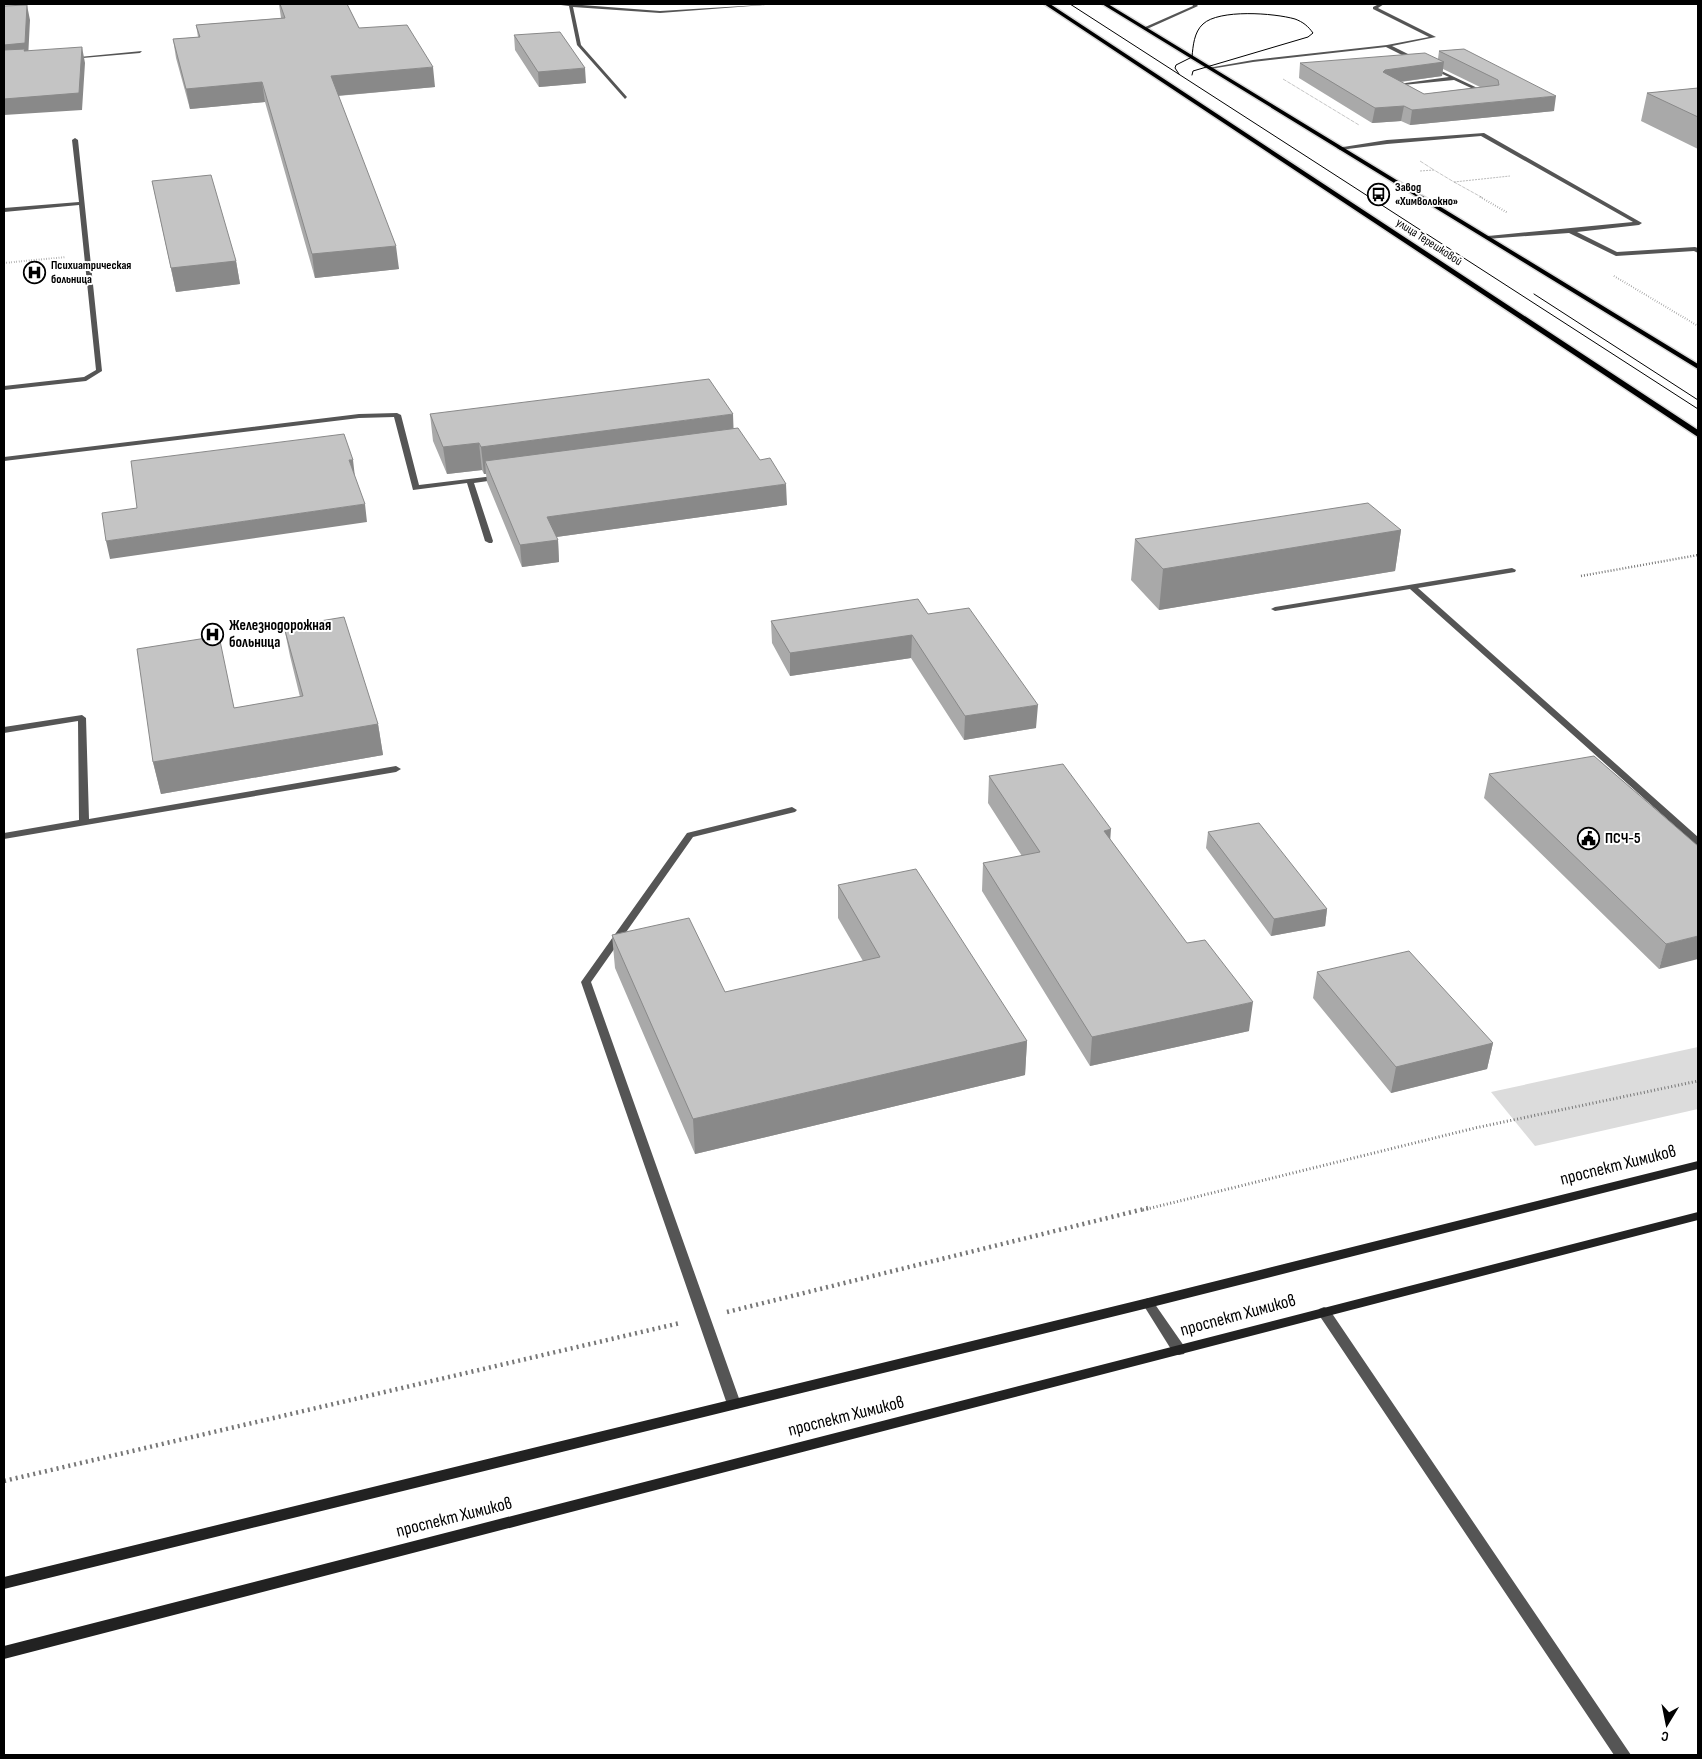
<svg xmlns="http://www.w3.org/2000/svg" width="1702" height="1759" font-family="'Sofia Sans Condensed',sans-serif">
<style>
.green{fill:#dcdcdc}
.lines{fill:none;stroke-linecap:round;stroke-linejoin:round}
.primary-casing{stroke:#dbdbdb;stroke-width:3}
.path-far4{stroke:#777;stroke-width:1;stroke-dasharray:0.5 1;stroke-linecap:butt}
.path-far3{stroke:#777;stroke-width:2;stroke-dasharray:0.5 2;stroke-linecap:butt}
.path-far2{stroke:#777;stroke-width:2.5;stroke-dasharray:1 2;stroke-linecap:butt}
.path-far1{stroke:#777;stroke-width:3;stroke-dasharray:1 2.5;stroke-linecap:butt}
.path{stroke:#777;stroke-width:4.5;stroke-dasharray:2 4;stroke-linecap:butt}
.service{fill:#555;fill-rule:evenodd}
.secondary{fill:#222;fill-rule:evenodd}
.primary{fill:#000;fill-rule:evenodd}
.tram{stroke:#000;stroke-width:1}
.wall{fill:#a9a9a9;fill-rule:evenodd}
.shaded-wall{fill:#898989}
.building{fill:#c4c4c4;stroke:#898989}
.labels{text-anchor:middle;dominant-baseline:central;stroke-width:4;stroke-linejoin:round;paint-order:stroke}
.far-poi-label{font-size:12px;font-weight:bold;fill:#000;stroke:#fff;text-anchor:start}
.far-street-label{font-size:12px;fill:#000;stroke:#fff}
.poi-label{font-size:15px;font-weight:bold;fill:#000;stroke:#fff;text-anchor:start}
.near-street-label{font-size:18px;fill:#000;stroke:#fff}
</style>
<rect width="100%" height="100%" fill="#fff"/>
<path class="green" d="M 1698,1047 L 1698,1109 L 1535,1146 L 1491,1092 Z"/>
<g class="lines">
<defs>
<path id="primary" d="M 1044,4 L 1050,4 L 1698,430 L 1698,437 Z
M 1102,4 L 1108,4 L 1698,364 L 1698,369 Z"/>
</defs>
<use href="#primary" class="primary-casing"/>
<path class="path-far4" d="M 1283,79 L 1359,125
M 1420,161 L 1434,170
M 1420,171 L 1434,170 L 1454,182 L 1510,176
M 1454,182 L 1483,198"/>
<path class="path-far3" d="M 1480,197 L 1508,213
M 4,263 L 66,257
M 1614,276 L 1698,326"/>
<path class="path-far2" d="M 1581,576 L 1698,555"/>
<path class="path-far1" d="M 1143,1210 L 1475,1128 L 1698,1081"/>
<path class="path" d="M 727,1312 L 1148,1208
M 4,1481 L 680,1323"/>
<path class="service" d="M 221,4 L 278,4 L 276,5 L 223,5 Z
M 553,4 L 569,4 L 660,11 L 778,4 L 660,13 L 573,7 L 581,45 L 627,97 L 625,99 L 577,45 L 569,6 Z
M 1192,4 L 1196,4 L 1198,6 L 1147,29 L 1143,28 L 1193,6 Z
M 1379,4 L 1384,4 L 1378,8 L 1436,37 L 1392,46 L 1418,59 L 1418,61 L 1414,61 L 1386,47 L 1253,62 L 1210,69 L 1208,68 L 1253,60 L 1387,45 L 1429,37 L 1373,9 L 1373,7 Z
M 142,51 L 140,53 L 71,59 L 69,58 Z
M 1431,66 L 1488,93 L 1484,94 L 1454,80 L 1393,86 L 1391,85 L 1449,77 L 1429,68 Z
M 1484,133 L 1642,223 L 1639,225 L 1577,232 L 1617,252 L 1695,247 L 1698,248 L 1698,253 L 1694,251 L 1616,256 L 1569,233 L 1486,239 L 1486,237 L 1488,236 L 1633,222 L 1481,136 L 1387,144 L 1340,150 L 1337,148 L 1387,140 Z
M 75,138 L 78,140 L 102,371 L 86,381 L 4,390 L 4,386 L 84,377 L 96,370 L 79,205 L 4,212 L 4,208 L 79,202 L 72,140 Z
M 397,413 L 401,415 L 419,485 L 502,475 L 502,479 L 474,483 L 493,541 L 492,543 L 489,543 L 485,541 L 467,483 L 413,490 L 394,417 L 359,418 L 4,461 L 4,457 L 359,414 Z
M 1512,568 L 1516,570 L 1515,572 L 1418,588 L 1698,837 L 1698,845 L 1695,844 L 1410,589 L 1275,611 L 1271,609 L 1275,607 Z
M 82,715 L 86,718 L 89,819 L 396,766 L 401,769 L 396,772 L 4,839 L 4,833 L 79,820 L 78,721 L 4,733 L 4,727 Z
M 792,807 L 797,810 L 795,812 L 693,837 L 591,982 L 741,1404 L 739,1408 L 734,1409 L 729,1408 L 727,1404 L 581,982 L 687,833 Z
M 1148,1298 L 1152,1300 L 1184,1346 L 1186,1350 L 1184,1354 L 1179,1355 L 1174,1354 L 1144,1306 L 1142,1303 L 1144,1300 Z
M 1324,1307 L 1329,1309 L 1631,1755 L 1614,1755 L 1319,1315 L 1318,1312 L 1319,1309 Z"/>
<path class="secondary" d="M 1698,1161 L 1698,1169 L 1148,1308 L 4,1589 L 4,1577 L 1148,1298 Z
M 1698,1212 L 1698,1220 L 4,1659 L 4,1646 Z"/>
<use href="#primary" class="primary"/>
<path class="tram" d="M 1070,4 L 1698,409
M 1179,74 L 1175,68 L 1176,65 L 1192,57 C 1193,46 1194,32 1203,24 C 1219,9 1274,13 1295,19 C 1303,22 1308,26 1313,33 L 1308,37 L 1193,71 L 1192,75
M 1534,294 L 1698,400"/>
</g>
<path class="wall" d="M 279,4 L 347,4 L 359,28 L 435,87 L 338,96 L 399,269 L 315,278 L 265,102 L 190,109 L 176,58 L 173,39 L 198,37 L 196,25 L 281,18 Z
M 514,35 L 586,83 L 539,87 L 515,50 Z
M 1464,49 L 1554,111 L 1410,125 L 1401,121 L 1372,123 L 1299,78 L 1300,63 L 1438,59 L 1439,51 ZM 1443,69 L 1480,87 L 1424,94 L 1401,82 L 1442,76 Z
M 1698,88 L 1698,149 L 1641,121 L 1647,93 Z
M 152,181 L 236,261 L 240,284 L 176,292 Z
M 430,414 L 734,428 L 787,505 L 556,537 L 558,540 L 559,562 L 522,567 L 487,482 L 486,474 L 484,474 L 482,470 L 447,474 L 433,441 Z
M 1401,530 L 1395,571 L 1159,610 L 1131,580 L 1135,539 Z
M 928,614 L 1036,728 L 964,740 L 911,658 L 790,676 L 772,643 L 771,621 Z
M 284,627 L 378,724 L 383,755 L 161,794 L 153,762 L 234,708 L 300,697 L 290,656 Z
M 1489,774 L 1698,846 L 1659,969 L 1484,798 Z
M 989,776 L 1110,839 L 1249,1031 L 1090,1066 L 982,891 L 983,863 L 1022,856 L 988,803 Z
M 1208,832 L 1327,909 L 1325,926 L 1271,936 L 1206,848 Z
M 838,885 L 1027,1041 L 1025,1075 L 695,1154 L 615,968 L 612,935 L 725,992 L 863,961 L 838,918 Z
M 1317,972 L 1493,1043 L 1487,1069 L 1391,1093 L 1313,998 Z"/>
<path class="shaded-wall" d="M 27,5 L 30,20 L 28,59 L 4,62 L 4,45 Z
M 82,47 L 85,63 L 82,110 L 4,115 L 4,99 Z
M 1444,62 L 1442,76 L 1383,84 L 1383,72 L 1385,70 Z
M 433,67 L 435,87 L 334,96 L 331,76 Z
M 585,68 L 586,83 L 539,87 L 538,72 Z
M 262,82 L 265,102 L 190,109 L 186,89 Z
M 1556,96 L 1554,111 L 1410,125 L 1412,110 Z
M 1404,106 L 1401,121 L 1372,123 L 1375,108 Z
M 396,246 L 399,269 L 315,278 L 312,254 Z
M 236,261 L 240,284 L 176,292 L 171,268 Z
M 733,414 L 734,441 L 485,461 L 486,474 L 484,474 L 481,447 Z
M 479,443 L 482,470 L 447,474 L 443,447 Z
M 349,460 L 353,460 L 355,477 Z
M 786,484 L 787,505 L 549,538 L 547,517 Z
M 365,504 L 367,522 L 110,559 L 106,541 Z
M 1401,530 L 1395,571 L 1159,610 L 1163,569 Z
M 558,540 L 559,562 L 522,567 L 520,545 Z
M 912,635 L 911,658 L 790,676 L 790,653 Z
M 1038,705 L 1036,728 L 964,740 L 965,716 Z
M 378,724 L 383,755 L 161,794 L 153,762 Z
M 1111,829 L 1109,857 L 1104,831 Z
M 1327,909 L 1325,926 L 1271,936 L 1274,919 Z
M 1698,936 L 1698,959 L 1659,969 L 1666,944 Z
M 1253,1002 L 1249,1031 L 1090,1066 L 1092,1037 Z
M 1027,1041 L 1025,1075 L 695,1154 L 693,1119 Z
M 1493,1043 L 1487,1069 L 1391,1093 L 1396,1067 Z"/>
<path class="building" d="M 280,4 L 347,4 L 359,28 L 407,25 L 433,67 L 331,76 L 396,246 L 312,254 L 262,82 L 186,89 L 173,39 L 200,37 L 196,25 L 285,18 Z
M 27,5 L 25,43 L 4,45 L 4,6 Z
M 560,32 L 585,68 L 538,72 L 514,35 Z
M 82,47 L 79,93 L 4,99 L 4,50 L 25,49 L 24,51 Z
M 1464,49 L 1556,96 L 1412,110 L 1404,106 L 1375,108 L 1300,63 L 1425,53 L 1444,62 L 1385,70 L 1383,72 L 1424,94 L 1499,85 L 1498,80 L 1439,51 Z
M 1698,88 L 1698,117 L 1647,93 Z
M 211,175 L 236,261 L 171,268 L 152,181 Z
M 709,379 L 733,414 L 481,447 L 479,443 L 443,447 L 430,414 Z
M 738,428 L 760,460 L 770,458 L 786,484 L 547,517 L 558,540 L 520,545 L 485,461 Z
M 344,434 L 353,460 L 349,460 L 365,504 L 106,541 L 102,513 L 137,508 L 131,461 Z
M 1368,503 L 1401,530 L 1163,569 L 1135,539 Z
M 918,599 L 928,614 L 969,608 L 1038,705 L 965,716 L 912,635 L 790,653 L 771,621 Z
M 344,617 L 378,724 L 153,762 L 137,649 L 219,636 L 234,708 L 303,696 L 284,627 Z
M 1594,756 L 1698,846 L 1698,936 L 1666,944 L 1489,774 Z
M 1063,764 L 1111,829 L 1104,831 L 1187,943 L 1205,940 L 1253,1002 L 1092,1037 L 983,863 L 1040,852 L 989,776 Z
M 1259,823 L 1327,909 L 1274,919 L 1208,832 Z
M 916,869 L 1027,1041 L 693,1119 L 612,935 L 689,918 L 725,992 L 880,957 L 838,885 Z
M 1409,951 L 1493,1043 L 1396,1067 L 1317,972 Z"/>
<defs>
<symbol id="bus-ring" viewBox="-11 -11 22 22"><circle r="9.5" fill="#fff" stroke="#000" stroke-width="1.5"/><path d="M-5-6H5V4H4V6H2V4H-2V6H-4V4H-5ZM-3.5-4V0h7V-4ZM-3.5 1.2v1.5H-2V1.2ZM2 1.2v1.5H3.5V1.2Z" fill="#000"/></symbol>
<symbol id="hospital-ring" viewBox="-11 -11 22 22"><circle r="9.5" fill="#fff" stroke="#000" stroke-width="1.5"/><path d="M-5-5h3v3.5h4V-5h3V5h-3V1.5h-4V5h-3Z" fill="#000"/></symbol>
<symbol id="civic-ring" viewBox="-11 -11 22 22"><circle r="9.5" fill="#fff" stroke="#000" stroke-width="1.5"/><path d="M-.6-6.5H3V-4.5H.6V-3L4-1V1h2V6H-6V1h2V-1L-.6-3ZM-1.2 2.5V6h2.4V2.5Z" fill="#000"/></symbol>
</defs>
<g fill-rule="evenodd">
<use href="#bus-ring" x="1366" y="182" width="25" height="25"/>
<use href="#hospital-ring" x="22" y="260" width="25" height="25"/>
<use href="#hospital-ring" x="200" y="622" width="25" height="25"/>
<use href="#civic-ring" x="1576" y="826" width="25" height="25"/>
</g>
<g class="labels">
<g class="far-poi-label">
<text x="1395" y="187">Завод<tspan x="1395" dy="14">«Химволокно»</tspan></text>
<text x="51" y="265">Психиатрическая<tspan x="51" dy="14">больница</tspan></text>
</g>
<g class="far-street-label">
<text transform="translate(1429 242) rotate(33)">улица Терешковой</text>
</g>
<g class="poi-label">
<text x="229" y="625">Железнодорожная<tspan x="229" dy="17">больница</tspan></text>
<text x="1605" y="838">ПСЧ-5</text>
</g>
<g class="near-street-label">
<text transform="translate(1618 1165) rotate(-14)">проспект Химиков</text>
<text transform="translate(1238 1315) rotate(-15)">проспект Химиков</text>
<text transform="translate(846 1416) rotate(-14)">проспект Химиков</text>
<text transform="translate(454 1517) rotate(-14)">проспект Химиков</text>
</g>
</g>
<rect width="1702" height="1759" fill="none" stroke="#000000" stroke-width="10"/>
<g transform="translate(1667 1724) rotate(190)" stroke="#ffffff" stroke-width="4" paint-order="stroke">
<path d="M0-4L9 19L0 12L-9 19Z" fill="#000000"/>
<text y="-8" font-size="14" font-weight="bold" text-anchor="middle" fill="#000000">С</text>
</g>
</svg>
